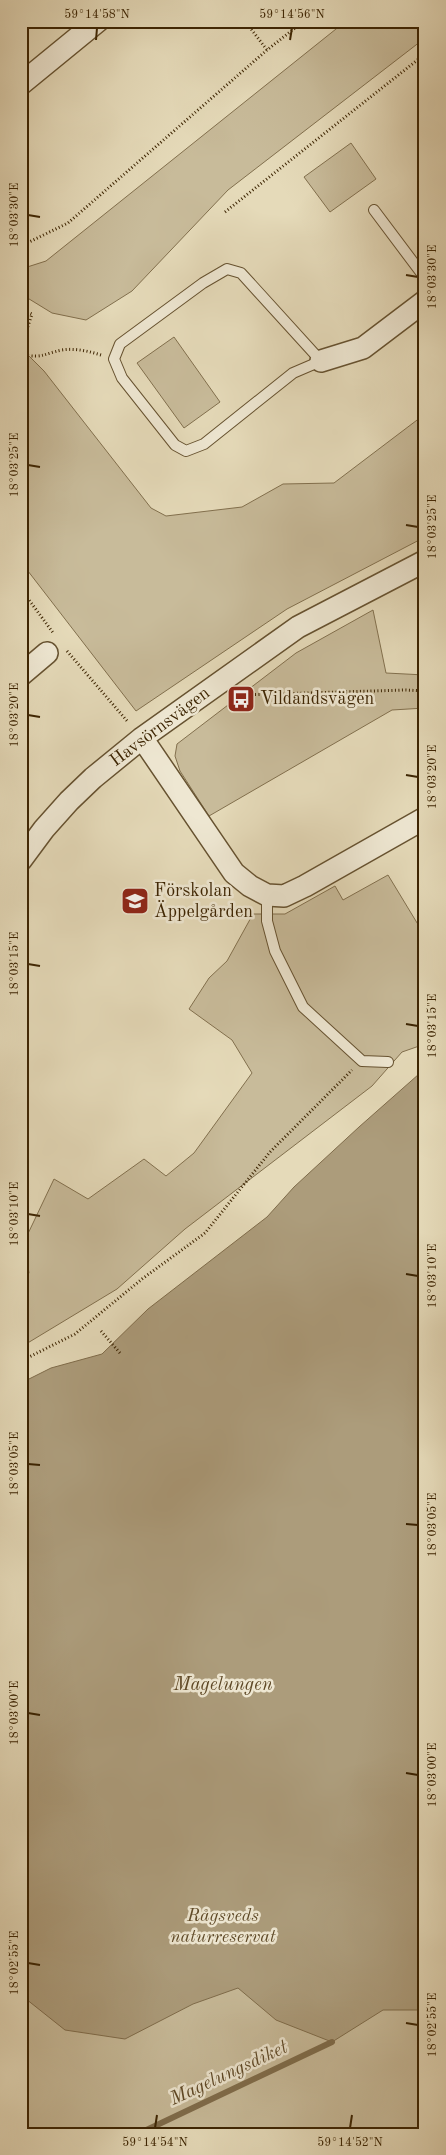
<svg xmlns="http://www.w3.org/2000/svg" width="446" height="2155" font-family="'Old Standard TT',serif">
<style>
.green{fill:#c8bb9a;stroke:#82704e}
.water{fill:#ac9c7b;stroke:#7f6c4b}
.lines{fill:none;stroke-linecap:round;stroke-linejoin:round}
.stream{stroke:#7f6c4b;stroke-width:6}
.lane-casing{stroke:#665230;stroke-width:12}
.street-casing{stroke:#665230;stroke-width:24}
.path{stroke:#3c2402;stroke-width:3;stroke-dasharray:1 2.5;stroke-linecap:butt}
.lane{stroke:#eee7d2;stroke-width:10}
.street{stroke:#eee7d2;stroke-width:21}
.ticks{fill:none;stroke:#3c2402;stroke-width:2}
.labels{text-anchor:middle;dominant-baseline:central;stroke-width:5;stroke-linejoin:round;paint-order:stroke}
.poi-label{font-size:18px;fill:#3c2402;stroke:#eee7d2;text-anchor:start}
.street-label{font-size:18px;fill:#3c2402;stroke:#eee7d2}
.park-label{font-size:18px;font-style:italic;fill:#5f4a28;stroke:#eee7d2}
.water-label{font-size:19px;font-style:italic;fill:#5e4826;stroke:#eee7d2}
.neatline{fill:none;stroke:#3c2402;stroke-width:2}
.ticks-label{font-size:12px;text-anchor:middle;fill:#3c2402}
</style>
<rect width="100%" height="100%" fill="#e5dab9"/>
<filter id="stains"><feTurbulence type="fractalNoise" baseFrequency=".004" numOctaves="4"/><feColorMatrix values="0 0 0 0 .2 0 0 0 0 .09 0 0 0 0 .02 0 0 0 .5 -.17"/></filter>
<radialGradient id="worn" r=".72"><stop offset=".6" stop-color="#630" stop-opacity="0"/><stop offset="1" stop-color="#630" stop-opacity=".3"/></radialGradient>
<path class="green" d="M 346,21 L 425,21 L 425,38 L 228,190 L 132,291 L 86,320 L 52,313 L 21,294 L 21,269 L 46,261 Z
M 351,143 L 376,179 L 330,212 L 304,177 Z
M 174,337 L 220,402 L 184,428 L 137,363 Z
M 21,348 L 44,371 L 151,508 L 166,516 L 242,507 L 283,484 L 334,483 L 425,414 L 425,537 L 287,609 L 136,711 L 21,562 Z
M 373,610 L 386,673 L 425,675 L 425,708 L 392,710 L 209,816 L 180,771 L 175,756 L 177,744 L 296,653 Z
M 388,875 L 425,936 L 425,1044 L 402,1052 L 372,1086 L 185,1229 L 117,1289 L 21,1347 L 21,1283 L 29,1273 L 24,1242 L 54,1179 L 88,1199 L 144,1159 L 166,1176 L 194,1153 L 252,1073 L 232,1040 L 189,1009 L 209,978 L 227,961 L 253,914 L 285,914 L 335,886 L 343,900 Z
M 21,1513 L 425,1637 L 425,2134 L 21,2134 Z"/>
<path class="water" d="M 425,1073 L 425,2010 L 383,2010 L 332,2042 L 276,2020 L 238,1988 L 193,2004 L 125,2039 L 65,2030 L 21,1995 L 21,1383 L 51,1368 L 102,1354 L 148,1309 L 267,1217 L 294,1187 L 359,1127 L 419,1074 Z"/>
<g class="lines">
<path class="stream" d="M 138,2134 L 332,2042"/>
<defs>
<path id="lane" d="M 374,210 L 425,278
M 227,269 L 241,273 L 321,361 L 293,373 L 204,444 L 186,451 L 175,445 L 122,378 L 114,359 L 120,344 L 203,283 Z
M 267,895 L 267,921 L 275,951 L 303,1007 L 362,1061 L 388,1062"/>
<path id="street" d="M 21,84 L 98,21
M 321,361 L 363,348 L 425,301
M 21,675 L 47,653
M 142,738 L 234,873 L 250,886 L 267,895 L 284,896 L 305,886 L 425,818
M 21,860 L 44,829 L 69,801 L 93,778 L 142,738 L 298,627 L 425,561"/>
</defs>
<use href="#lane" class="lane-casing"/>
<use href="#street" class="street-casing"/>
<path class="path" d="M 245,21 L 267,50
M 225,212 L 425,54
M 21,246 L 68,223 L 267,50 L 304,21
M 21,309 L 32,314 L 23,341 L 23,355 C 44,358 43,354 62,350 C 75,348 88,351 101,355
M 21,589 L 54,634
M 67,651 L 128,722
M 241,695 L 406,690 L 425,691
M 101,1331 L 120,1353
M 21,1361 L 75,1334 L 142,1279 L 205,1233 L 270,1152 L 352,1070"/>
<use href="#lane" class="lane"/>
<use href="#street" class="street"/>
</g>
<path class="ticks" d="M 96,40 L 97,28M 290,40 L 292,28M 28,215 L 40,217M 406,275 L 418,277M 28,465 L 40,467M 406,525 L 418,527M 28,715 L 40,717M 406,775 L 418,777M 28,964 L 40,966M 406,1024 L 418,1026M 28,1214 L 40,1216M 406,1274 L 418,1276M 28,1464 L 40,1465M 406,1524 L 418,1525M 28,1713 L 40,1715M 406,1773 L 418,1775M 28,1963 L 40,1965M 406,2023 L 418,2025M 155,2128 L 157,2115M 350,2128 L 352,2115"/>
<defs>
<symbol id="bus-square" viewBox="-11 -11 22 22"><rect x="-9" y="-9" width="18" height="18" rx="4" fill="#8f2418" stroke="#eee7d2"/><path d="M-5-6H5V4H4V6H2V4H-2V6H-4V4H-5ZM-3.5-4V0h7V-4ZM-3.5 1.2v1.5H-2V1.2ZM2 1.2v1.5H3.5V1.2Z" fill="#fff"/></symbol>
<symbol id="school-square" viewBox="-11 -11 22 22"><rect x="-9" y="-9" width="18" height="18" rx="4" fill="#8f2418" stroke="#eee7d2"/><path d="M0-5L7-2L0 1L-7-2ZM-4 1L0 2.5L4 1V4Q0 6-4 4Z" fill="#fff"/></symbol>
</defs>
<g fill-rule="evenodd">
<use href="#bus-square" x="225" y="683" width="32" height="32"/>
<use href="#school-square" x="119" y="885" width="32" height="32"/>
</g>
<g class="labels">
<g class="poi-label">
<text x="260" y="699">Vildandsvägen</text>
<text x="154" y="891">Förskolan<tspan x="154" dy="21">Äppelgården</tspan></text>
</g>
<g class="street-label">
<text transform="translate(160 727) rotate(-37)">Havsörnsvägen</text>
</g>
<g class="park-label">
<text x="223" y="1916">Rågsveds<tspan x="223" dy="21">naturreservat</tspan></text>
</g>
<g class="water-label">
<text x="223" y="1685">Magelungen</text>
<text transform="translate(229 2074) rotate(-25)">Magelungsdiket</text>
</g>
</g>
<rect width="446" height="2155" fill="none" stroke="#e5dab9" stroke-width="55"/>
<rect x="28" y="28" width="390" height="2100" class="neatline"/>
<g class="ticks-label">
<text x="97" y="18">59°14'58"N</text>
<text x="292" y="18">59°14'56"N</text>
<text transform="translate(14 215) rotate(-90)" y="4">18°03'30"E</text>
<text transform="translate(432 277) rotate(-90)" y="4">18°03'30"E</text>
<text transform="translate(14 465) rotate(-90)" y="4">18°03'25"E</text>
<text transform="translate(432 527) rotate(-90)" y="4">18°03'25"E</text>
<text transform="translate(14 715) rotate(-90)" y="4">18°03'20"E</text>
<text transform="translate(432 777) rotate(-90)" y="4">18°03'20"E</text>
<text transform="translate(14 964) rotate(-90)" y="4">18°03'15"E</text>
<text transform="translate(432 1026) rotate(-90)" y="4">18°03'15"E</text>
<text transform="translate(14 1214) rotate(-90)" y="4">18°03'10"E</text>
<text transform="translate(432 1276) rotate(-90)" y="4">18°03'10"E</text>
<text transform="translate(14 1464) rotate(-90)" y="4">18°03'05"E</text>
<text transform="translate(432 1525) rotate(-90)" y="4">18°03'05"E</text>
<text transform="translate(14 1713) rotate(-90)" y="4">18°03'00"E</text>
<text transform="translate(432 1775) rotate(-90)" y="4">18°03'00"E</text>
<text transform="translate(14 1963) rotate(-90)" y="4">18°02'55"E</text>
<text transform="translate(432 2025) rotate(-90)" y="4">18°02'55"E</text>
<text x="155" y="2146">59°14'54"N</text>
<text x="350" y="2146">59°14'52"N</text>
</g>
<rect width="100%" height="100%" filter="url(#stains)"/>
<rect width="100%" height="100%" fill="url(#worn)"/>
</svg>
